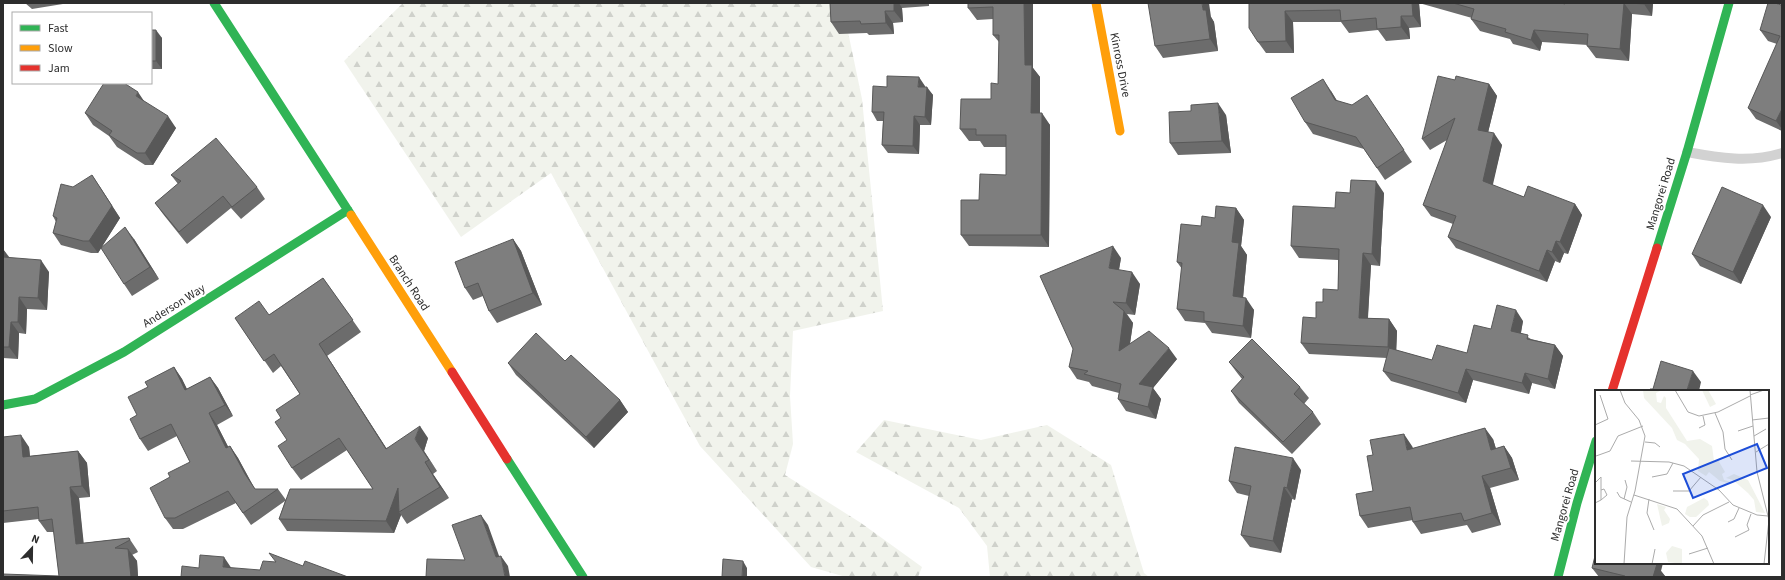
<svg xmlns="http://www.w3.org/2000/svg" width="1785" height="580" font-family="'Source Sans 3',sans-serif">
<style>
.forest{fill:url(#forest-firs)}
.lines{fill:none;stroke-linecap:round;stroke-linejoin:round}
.lane{stroke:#d2d2d2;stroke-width:10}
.fast{stroke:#30b455;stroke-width:9}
.slow{stroke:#ff9f0a;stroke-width:9}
.jam{stroke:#e5322d;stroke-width:9}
.wall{fill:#6c6c6c}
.shaded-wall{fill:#585858}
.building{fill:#7e7e7e;stroke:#585858}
.labels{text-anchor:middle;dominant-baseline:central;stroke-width:4;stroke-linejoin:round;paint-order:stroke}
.street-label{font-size:12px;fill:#2d2d2d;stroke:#fff}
.inset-road{fill:none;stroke:#ababab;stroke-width:1}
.view{fill:#1d4ed8;fill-opacity:0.15;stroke:#1d4ed8;stroke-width:2}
.inset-edge{fill:none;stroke:#2d2d2d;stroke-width:2}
</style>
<defs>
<pattern id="forest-firs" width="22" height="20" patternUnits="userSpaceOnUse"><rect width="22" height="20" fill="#f1f3ec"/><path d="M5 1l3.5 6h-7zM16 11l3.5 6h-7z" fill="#cfd1cb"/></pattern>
</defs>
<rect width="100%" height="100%" fill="#fff"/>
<path class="forest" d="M 403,3 L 842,3 L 862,99 L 883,311 L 793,331 L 790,396 L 793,444 L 785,475 L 861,523 L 922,567 L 918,577 L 846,577 L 811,567 L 700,446 L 551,173 L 461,237 L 344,61 Z
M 884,420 L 981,440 L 1047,425 L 1111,465 L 1144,573 L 1149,577 L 990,577 L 987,546 L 959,508 L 856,452 Z"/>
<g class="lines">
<path class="lane" d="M 1687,152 C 1719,158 1750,163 1782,153"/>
<path class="fast" d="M 214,3 L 351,215
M 1657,248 L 1687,152 L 1729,3
M 3,405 L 35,399 L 124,352 L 348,210
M 507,459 L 583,577
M 1558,577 L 1577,503 L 1596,441"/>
<path class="slow" d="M 1096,3 L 1120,131
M 351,215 L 452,372"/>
<path class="jam" d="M 452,372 L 507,459
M 1612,391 L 1657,248"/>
</g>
<path class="wall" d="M 25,3 L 69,3 L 32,9 Z
M 830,3 L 929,3 L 929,6 L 902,8 L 903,22 L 893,23 L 894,34 L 869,35 L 867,33 L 839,34 L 831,22 Z
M 968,3 L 1033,3 L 1033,68 L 1040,77 L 1040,113 L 1050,125 L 1049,247 L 969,246 L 961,235 L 979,200 L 1006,175 L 1006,147 L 984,147 L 980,141 L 969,141 L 960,129 L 991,99 L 998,84 L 999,42 L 993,35 L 993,19 L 977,20 L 968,8 Z
M 1249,3 L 1561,3 L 1565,4 L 1565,3 L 1653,3 L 1652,16 L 1632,14 L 1629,61 L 1596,58 L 1587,46 L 1588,45 L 1542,42 L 1540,51 L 1513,44 L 1510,39 L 1480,31 L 1471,19 L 1472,18 L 1419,3 L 1421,27 L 1409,28 L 1410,39 L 1386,41 L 1378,30 L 1349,33 L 1341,22 L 1293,22 L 1294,53 L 1266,53 L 1258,42 Z
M 1782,3 L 1782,131 L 1756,119 L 1748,108 L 1777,44 L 1768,41 L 1760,30 L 1781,5 Z
M 1211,17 L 1214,22 L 1218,51 L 1163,58 L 1155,46 Z
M 151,30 L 162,38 L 162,69 L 151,69 Z
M 1455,80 L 1489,84 L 1497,96 L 1488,132 L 1502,145 L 1492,185 L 1524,197 L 1575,204 L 1582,215 L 1568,254 L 1564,253 L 1560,263 L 1555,261 L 1547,282 L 1456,248 L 1448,237 L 1453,224 L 1431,216 L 1423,205 L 1447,140 L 1430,150 L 1422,139 Z
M 925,86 L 925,87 L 933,95 L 931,125 L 920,125 L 919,154 L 888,153 L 882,145 L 883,121 L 877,121 L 872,112 L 887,87 Z
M 1331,91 L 1337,101 L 1352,105 L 1375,107 L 1412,162 L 1385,180 L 1364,149 L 1313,134 L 1305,122 Z
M 145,102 L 176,128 L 153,165 L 145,165 L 117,147 L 109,136 L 93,125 L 85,113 Z
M 1226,115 L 1231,153 L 1178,155 L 1170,143 Z
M 171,175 L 257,187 L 265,199 L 241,219 L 231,208 L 187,244 L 163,214 L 155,203 L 178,184 Z
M 73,187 L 100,187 L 120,218 L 98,253 L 91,253 L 61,245 L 53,233 L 56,222 L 53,216 Z
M 1350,193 L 1384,193 L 1380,266 L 1371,265 L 1368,318 L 1389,319 L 1397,331 L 1396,350 L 1432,360 L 1467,353 L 1491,329 L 1523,321 L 1521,333 L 1531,339 L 1555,345 L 1563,356 L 1555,389 L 1532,383 L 1529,394 L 1473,380 L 1466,403 L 1391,381 L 1383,371 L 1387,358 L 1309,354 L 1301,343 L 1316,318 L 1323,302 L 1338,290 L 1338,260 L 1299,258 L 1291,246 L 1335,208 Z
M 1236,208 L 1244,220 L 1241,246 L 1247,255 L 1243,298 L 1254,310 L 1251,338 L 1212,333 L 1205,323 L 1185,321 L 1177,309 L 1182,269 L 1177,262 L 1215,218 Z
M 1771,217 L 1741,284 L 1700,266 L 1692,254 Z
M 134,239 L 159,279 L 132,296 L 124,284 Z
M 513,239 L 521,251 L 542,305 L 497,323 L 489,311 L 483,296 L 473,300 L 465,288 Z
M 3,249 L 10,258 L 49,272 L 47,310 L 27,309 L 26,334 L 19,333 L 18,359 L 3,358 Z
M 1121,258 L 1119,270 L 1140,284 L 1135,315 L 1127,314 L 1133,323 L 1130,344 L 1177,359 L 1153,388 L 1161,399 L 1156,419 L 1126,411 L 1118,399 L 1119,393 L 1092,386 L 1089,382 L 1077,379 L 1069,367 Z
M 323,278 L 361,332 L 327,356 L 386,448 L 428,438 L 424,451 L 437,471 L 433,474 L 449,498 L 407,524 L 401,515 L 394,533 L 287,531 L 279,519 L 285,501 L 251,525 L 236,503 L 183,529 L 173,529 L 165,518 L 170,477 L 190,462 L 177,436 L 148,451 L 140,439 L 137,415 L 148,387 L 174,367 L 182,379 L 187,389 L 210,377 L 218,388 L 233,416 L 217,425 L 228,447 L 230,446 L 238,458 L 255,489 L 278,489 L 286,500 L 373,489 L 347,450 L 301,480 L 292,468 L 287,440 L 281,418 L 300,394 L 281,366 L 273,373 L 235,318 L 269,315 Z
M 1229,362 L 1300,387 L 1309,398 L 1304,404 L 1313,412 L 1321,424 L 1292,454 L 1239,403 L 1231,391 L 1242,379 L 1238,374 Z
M 508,363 L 620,400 L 628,412 L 594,448 L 516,375 Z
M 3,437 L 29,447 L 30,456 L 78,451 L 87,463 L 90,497 L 79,498 L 83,543 L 129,538 L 137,550 L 138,552 L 132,555 L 137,561 L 138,577 L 3,577 L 59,576 L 54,532 L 47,532 L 39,521 L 39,519 L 3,523 Z
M 1493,439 L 1496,449 L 1504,446 L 1512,458 L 1519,480 L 1490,488 L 1501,525 L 1472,533 L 1467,525 L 1421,534 L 1413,522 L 1413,520 L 1368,528 L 1360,516 L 1373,491 L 1412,446 L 1413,448 Z
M 1301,470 L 1295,500 L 1292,499 L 1281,553 L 1250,547 L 1241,535 L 1249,496 L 1237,493 L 1229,481 Z
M 1592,568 L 1661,571 L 1665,576 L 1665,577 L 1599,577 Z"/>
<path class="shaded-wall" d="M 894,3 L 899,3 L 902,8 L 903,22 L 894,11 Z
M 1024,3 L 1033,3 L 1033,68 L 1040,77 L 1040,125 L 1031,113 L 1025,65 Z
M 1202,3 L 1209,3 L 1211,17 L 1214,22 L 1218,51 L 1210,39 L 1203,10 Z
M 1412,3 L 1419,3 L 1421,27 L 1413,16 Z
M 1624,3 L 1632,14 L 1629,61 L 1620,49 Z
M 1644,3 L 1653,3 L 1652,16 L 1644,4 Z
M 885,11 L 893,23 L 894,34 L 886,23 Z
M 1285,11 L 1293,22 L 1294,53 L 1286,41 Z
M 1401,16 L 1409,28 L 1410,39 L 1401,27 Z
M 156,30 L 162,38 L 162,69 L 156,61 Z
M 1534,30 L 1542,42 L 1540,51 L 1531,40 Z
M 919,77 L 925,86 L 924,95 L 918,87 Z
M 1323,79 L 1331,91 L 1344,112 L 1335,100 Z
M 1489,84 L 1497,96 L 1486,141 L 1478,130 Z
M 927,87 L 933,95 L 931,125 L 925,117 Z
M 138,92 L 146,104 L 136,96 Z
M 1218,103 L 1226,115 L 1231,153 L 1222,141 Z
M 1782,109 L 1782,129 L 1776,121 Z
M 1042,113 L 1050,125 L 1049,247 L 1041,235 Z
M 168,116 L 176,128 L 153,165 L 145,153 Z
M 914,116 L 920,125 L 919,154 L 913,146 Z
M 1494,133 L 1502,145 L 1491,193 L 1483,181 Z
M 92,175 L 120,218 L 98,253 L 89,241 Z
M 1376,181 L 1384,193 L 1380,266 L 1372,254 Z
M 1575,204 L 1582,215 L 1568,254 L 1560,242 Z
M 1763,205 L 1771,217 L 1741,284 L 1733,272 Z
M 1236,208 L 1244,220 L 1241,246 L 1247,255 L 1242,308 L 1233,296 L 1232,242 Z
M 125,227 L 134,239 L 159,279 L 150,267 Z
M 513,239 L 521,251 L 542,305 L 533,293 Z
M 1556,241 L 1564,253 L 1560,263 L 1552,252 Z
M 1113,246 L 1121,258 L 1117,280 L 1109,268 Z
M 3,249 L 11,261 L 3,258 Z
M 1547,250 L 1555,261 L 1547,282 L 1539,271 Z
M 1363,253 L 1371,265 L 1367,329 L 1359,318 Z
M 41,260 L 49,272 L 47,310 L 38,298 Z
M 1132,272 L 1140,284 L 1135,315 L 1126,303 Z
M 19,297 L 27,309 L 26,334 L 18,322 Z
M 1246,298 L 1254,310 L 1251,338 L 1243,326 Z
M 1516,310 L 1523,321 L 1519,342 L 1511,331 Z
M 1124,311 L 1133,323 L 1127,363 L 1119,351 Z
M 1389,319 L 1397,331 L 1396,359 L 1388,347 Z
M 11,322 L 19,333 L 18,359 L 9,347 Z
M 319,344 L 327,356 L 394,460 L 386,449 Z
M 1555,345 L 1563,356 L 1555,389 L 1548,379 Z
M 1169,348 L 1177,359 L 1153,388 L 1161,399 L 1156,419 L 1148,407 L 1139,384 Z
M 174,367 L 182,379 L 193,402 L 185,390 Z
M 1466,369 L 1473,380 L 1466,403 L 1458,393 Z
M 1693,371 L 1701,382 L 1699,391 L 1688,391 L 1687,390 Z
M 1525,373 L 1532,383 L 1529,394 L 1522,383 Z
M 210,377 L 218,388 L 233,416 L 225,405 Z
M 620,400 L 628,412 L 594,448 L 586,437 Z
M 209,413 L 217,425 L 235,460 L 226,448 Z
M 420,426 L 428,438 L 424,451 L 437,471 L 415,439 Z
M 1485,428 L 1493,439 L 1500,462 L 1491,450 Z
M 1404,434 L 1412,446 L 1415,462 L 1407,450 Z
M 21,435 L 29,447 L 31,468 L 23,457 Z
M 230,446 L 238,458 L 253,486 L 263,501 L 245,474 Z
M 1504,446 L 1512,458 L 1519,480 L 1511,468 Z
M 78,451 L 87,463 L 90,497 L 82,486 Z
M 1293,458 L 1301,470 L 1295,500 L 1287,488 Z
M 425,462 L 449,498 L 440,487 Z
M 1482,476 L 1490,488 L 1501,525 L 1492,513 Z
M 70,487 L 79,498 L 85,555 L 76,544 Z
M 1284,487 L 1292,499 L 1281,553 L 1273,541 Z
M 398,488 L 399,512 L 401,515 L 394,533 L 386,521 Z
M 481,515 L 488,525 L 503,567 L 496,557 Z
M 128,549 L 137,561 L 138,577 L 131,577 Z
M 501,556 L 508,566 L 510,577 L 505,577 Z
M 224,557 L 232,569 L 223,567 Z
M 743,561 L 747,568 L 747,577 L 742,577 Z
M 1652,563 L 1663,563 L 1661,571 L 1665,576 L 1665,577 L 1653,577 Z"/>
<path class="building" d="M 830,3 L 894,3 L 894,11 L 885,11 L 886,23 L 861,24 L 860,21 L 831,22 Z
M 968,3 L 1024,3 L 1025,65 L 1032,65 L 1031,113 L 1042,113 L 1041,235 L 961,235 L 961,200 L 979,200 L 980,174 L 1006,175 L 1006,135 L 976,135 L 976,129 L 960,129 L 961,99 L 991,99 L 991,83 L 998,84 L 999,35 L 993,35 L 993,7 L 968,8 Z
M 1148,3 L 1202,3 L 1203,10 L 1206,10 L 1210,39 L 1155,46 Z
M 1249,3 L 1412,3 L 1413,16 L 1401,16 L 1401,27 L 1377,29 L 1376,18 L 1341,21 L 1340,10 L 1285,11 L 1286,41 L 1258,42 L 1249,28 Z
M 1453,3 L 1561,3 L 1565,4 L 1565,3 L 1624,3 L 1620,49 L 1587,46 L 1588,34 L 1534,30 L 1531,40 L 1505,32 L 1506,29 L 1471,19 L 1474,9 Z
M 1629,3 L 1644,3 L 1644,4 Z
M 1768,3 L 1775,3 L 1781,5 L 1782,3 L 1782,109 L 1776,121 L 1748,108 L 1780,36 L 1760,30 Z
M 151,30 L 156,30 L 156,61 L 151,61 Z
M 887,76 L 919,77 L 918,87 L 927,87 L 925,117 L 914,116 L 913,146 L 882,145 L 884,112 L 872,112 L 873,86 L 887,87 Z
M 1438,76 L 1455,80 L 1456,76 L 1489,84 L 1478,130 L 1494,133 L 1483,181 L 1524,197 L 1528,186 L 1575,204 L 1560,242 L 1556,241 L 1552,252 L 1547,250 L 1539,271 L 1448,237 L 1456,216 L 1423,205 L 1455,118 L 1422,139 Z
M 1323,79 L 1335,100 L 1352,105 L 1367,95 L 1404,150 L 1377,168 L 1356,137 L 1305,122 L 1291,98 Z
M 104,83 L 124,83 L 138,92 L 136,96 L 168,116 L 145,153 L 137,153 L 109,135 L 112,131 L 85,113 Z
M 1218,103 L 1222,141 L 1170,143 L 1169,112 L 1191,111 L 1191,105 Z
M 216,138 L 257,187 L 232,207 L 223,196 L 179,232 L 155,203 L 181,181 L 171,175 Z
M 92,175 L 112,206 L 89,241 L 83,241 L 53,233 L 57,218 L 53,216 L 61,184 L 73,187 Z
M 1351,180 L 1376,181 L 1372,254 L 1363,253 L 1359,318 L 1389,319 L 1388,347 L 1301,343 L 1303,317 L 1316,318 L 1316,302 L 1323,302 L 1323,289 L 1338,290 L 1339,249 L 1291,246 L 1293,206 L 1335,208 L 1336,192 L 1350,193 Z
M 1722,187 L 1763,205 L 1733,272 L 1692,254 Z
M 1216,206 L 1236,208 L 1232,242 L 1239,243 L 1233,296 L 1246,298 L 1243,326 L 1204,321 L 1204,312 L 1177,309 L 1182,263 L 1177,262 L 1181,224 L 1201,226 L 1202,216 L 1215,218 Z
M 125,227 L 150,267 L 124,284 L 101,248 Z
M 513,239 L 533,293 L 489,311 L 478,283 L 465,288 L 455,262 Z
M 1113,246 L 1109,268 L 1132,272 L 1126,303 L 1113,302 L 1124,311 L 1119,351 L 1149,331 L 1169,348 L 1139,384 L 1153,387 L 1148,407 L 1118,399 L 1121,384 L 1084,374 L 1088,371 L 1069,367 L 1073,349 L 1040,276 Z
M 3,257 L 41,260 L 38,298 L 19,297 L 18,322 L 11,322 L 9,347 L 3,347 Z
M 323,278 L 353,320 L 319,344 L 386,449 L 420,426 L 415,439 L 429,460 L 425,462 L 440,487 L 399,512 L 398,488 L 386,521 L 279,519 L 290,489 L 373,489 L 339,438 L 292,468 L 278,446 L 287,440 L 275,422 L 281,418 L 276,410 L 300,394 L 274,354 L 264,361 L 235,318 L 259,301 L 269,315 Z
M 1497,305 L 1516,310 L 1511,331 L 1528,335 L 1527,339 L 1555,345 L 1548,379 L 1525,373 L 1522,383 L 1466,369 L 1458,393 L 1383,371 L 1389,348 L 1432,360 L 1437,345 L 1467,353 L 1474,325 L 1491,329 Z
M 536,333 L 565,361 L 571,355 L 620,400 L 586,437 L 508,363 Z
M 1252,339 L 1300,387 L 1294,394 L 1313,412 L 1283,442 L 1231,391 L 1244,377 L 1229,362 Z
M 1661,361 L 1693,371 L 1687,390 L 1691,391 L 1649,391 L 1650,389 L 1653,389 Z
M 174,367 L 185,390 L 210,377 L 225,405 L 209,413 L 226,448 L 230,446 L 245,474 L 255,489 L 278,489 L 243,513 L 228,491 L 175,518 L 165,518 L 150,488 L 170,477 L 168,473 L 190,462 L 171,424 L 140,439 L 130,419 L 137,415 L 128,397 L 148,387 L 145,382 Z
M 1485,428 L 1491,450 L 1504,446 L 1511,468 L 1482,476 L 1492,513 L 1464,521 L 1461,513 L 1413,522 L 1410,507 L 1360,516 L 1356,494 L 1373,491 L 1367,456 L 1373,455 L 1370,440 L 1404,434 L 1407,450 Z
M 21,435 L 23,457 L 78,451 L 82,486 L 70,487 L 76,544 L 129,538 L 130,540 L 115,548 L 128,549 L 131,577 L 3,577 L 3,574 L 59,576 L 52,519 L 39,521 L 38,507 L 3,511 L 3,437 Z
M 1235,447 L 1293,458 L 1287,488 L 1284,487 L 1273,541 L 1241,535 L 1251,486 L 1229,481 Z
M 481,515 L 496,557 L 501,556 L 505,577 L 426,577 L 427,559 L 465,560 L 452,525 Z
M 1596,552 L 1596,563 L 1652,563 L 1657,564 L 1653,577 L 1624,577 L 1625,576 L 1592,568 Z
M 269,553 L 303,566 L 305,561 L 348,577 L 181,577 L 182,566 L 199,568 L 200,555 L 224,557 L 223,567 L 260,570 L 263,561 L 276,562 Z
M 723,559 L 743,561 L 742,577 L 722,577 Z"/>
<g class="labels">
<g class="street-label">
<text transform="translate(1120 65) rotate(79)">Kinross Drive</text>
<text transform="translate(1661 194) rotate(-73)">Mangorei Road</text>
<text transform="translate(409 283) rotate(57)">Branch Road</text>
<text transform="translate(174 306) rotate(-32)">Anderson Way</text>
<text transform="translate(1565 505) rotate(-74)">Mangorei Road</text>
</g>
</g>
<g transform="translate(1595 390)">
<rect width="174" height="174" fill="#fff"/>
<path d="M 48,0 L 67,0 L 61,3 L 62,12 L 66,13 L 69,6 L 71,8 L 71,18 L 92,51 L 105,49 L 117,56 L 119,71 L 123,70 L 130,82 L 127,84 L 129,90 L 136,92 L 136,94 L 125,91 L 114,82 L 111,86 L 103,81 L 104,69 L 90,54 L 82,50 L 77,38 L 49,8 ZM 107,0 L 113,0 L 121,14 L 115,17 ZM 139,84 L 153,90 L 170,123 L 161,122 L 159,110 L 153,103 L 138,90 L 131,88 ZM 109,108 L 113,111 L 114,115 L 101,127 L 95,127 L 90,124 L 92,117 Z" fill="#f1f3ec"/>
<path d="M 62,114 L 71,117 L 69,120 L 75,129 L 74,133 L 67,136 ZM 77,156 L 87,159 L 87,174 L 73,172 L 71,163 Z" fill="#f1f3ec"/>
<path class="inset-road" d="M 25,0 L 30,13 L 44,30 L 50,46 L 40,101 L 32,127 L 29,174M 80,0 L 93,22 L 104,26 L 123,22 L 155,6M 155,0 L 162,82 L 174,130 L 169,174M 155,5 L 169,0M 120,23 L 128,42 L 130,59 L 137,70M 157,30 L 174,28M 0,35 L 13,29 L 5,5M 104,38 L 110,35 L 108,26M 143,41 L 158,36M 159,46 L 171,39M 50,52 L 60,53 L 65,57M 0,55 L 0,71M 161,62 L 174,54M 1,66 L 15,61 L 23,46 L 48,36M 36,71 L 74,72 L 89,76 L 124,100 L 138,115 L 162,125 L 173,126M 57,87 L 72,84 L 78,73M 0,93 L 6,87 L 6,110 L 0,113M 6,100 L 9,99 L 12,105 L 6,110M 78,101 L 94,101 L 106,87M 22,102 L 25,107 L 36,112M 39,105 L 82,119 L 107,146 L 119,174M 29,109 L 32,97 L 30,90M 54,109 L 52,123 L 59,140M 133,132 L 139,129 L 144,118M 98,136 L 108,125 L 134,112M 140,147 L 154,140 L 152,135 L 156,124M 94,164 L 113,158M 57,174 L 60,159"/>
<path class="view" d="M 162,54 L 172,78 L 98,108 L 88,84 Z"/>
<rect width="174" height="174" class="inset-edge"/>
</g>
<rect width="1785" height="580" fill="none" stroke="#2d2d2d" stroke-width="8"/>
<rect x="12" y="12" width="140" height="72" fill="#ffffff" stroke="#ababab"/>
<rect x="20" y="25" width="20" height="6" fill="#30b455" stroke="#ababab"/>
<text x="48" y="32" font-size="12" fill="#2d2d2d">Fast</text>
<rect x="20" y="45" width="20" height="6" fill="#ff9f0a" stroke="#ababab"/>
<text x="48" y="52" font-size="12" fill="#2d2d2d">Slow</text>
<rect x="20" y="65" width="20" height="6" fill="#e5322d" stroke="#ababab"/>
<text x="48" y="72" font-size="12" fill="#2d2d2d">Jam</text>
<g transform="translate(32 548) rotate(22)" stroke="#ffffff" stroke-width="3" paint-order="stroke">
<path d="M0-3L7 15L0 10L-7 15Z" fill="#2d2d2d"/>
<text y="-6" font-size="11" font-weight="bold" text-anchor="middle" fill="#2d2d2d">N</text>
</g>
</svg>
